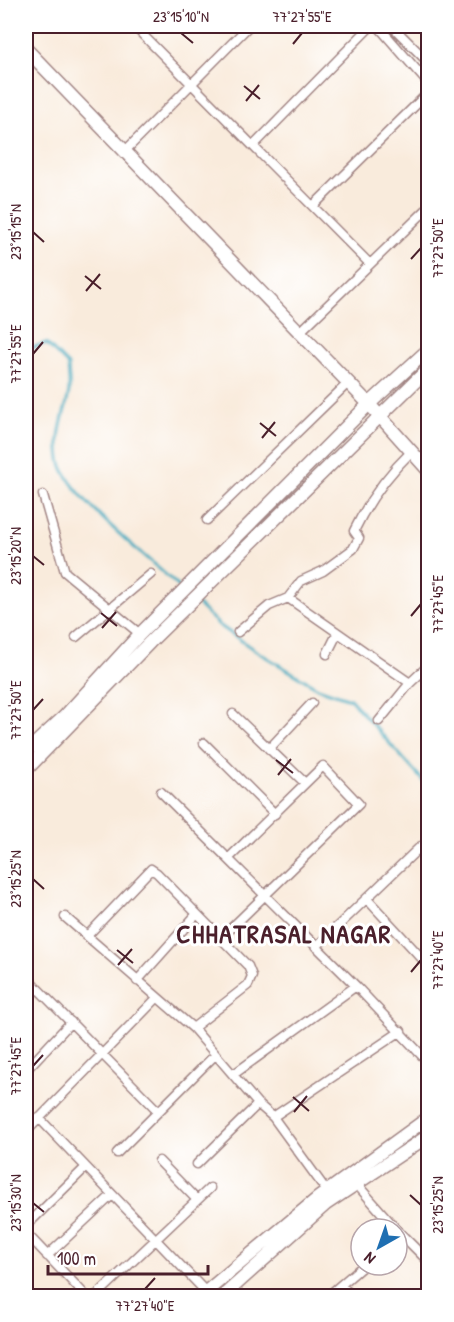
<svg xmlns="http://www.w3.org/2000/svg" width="454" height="1322" font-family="'Patrick Hand',sans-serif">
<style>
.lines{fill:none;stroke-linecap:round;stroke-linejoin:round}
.stream{stroke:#3faabf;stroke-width:3}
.street-casing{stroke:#a28584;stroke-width:11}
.secondary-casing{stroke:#a28584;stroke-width:15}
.street{stroke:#fff;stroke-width:8}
.secondary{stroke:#fff;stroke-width:12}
.ticks{fill:none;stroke:#4a1f2b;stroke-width:2}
.labels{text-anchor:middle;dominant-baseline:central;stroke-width:6;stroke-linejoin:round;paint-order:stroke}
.district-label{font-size:26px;font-weight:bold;letter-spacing:1.5px;fill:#4a1f2b;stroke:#fff}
.neatline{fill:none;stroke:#4a1f2b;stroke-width:2}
.ticks-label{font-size:15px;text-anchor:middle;fill:#4a1f2b}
</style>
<rect width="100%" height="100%" fill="#fff"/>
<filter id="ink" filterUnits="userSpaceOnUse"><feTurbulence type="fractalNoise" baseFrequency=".0167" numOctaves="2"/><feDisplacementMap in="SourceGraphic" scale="12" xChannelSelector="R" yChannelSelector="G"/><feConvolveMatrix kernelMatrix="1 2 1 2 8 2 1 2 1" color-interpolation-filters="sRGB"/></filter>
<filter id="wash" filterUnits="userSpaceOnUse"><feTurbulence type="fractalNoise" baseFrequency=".008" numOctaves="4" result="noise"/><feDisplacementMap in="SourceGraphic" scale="24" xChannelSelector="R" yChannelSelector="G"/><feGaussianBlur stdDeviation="1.35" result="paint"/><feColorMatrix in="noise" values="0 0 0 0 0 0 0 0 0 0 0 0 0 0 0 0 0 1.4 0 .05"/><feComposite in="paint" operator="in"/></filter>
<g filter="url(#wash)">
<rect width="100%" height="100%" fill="#f9ebdc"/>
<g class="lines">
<path class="stream" d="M 26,350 L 46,343 L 68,365 C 68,375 71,387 68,397 C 63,420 56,434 60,459 C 65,495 154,562 181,589
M 194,601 L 219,625 L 256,651 L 318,688 L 350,699 L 426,784 L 428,804"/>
</g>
</g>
<g filter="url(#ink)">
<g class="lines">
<defs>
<path id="street" d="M 134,26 L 370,264
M 378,26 L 428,83
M 392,26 L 428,62
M 255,144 L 371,26
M 125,151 L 249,26
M 314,205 L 428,93
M 300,332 L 428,208
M 43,495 L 65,572 L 140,634
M 207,520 L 348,383
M 288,598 L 410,683
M 238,632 L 269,606 L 288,598 L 301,581 L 323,571 L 353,549 L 359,538 L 354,531 C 369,500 387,475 412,451
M 76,637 L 151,574
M 327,654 L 337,634
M 233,714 L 305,783
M 379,721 L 410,683 L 428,666
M 204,743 L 275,814
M 269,749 L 312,703
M 161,792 L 356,986 L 428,1062
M 367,899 L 428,965
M 65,917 L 193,1028 L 258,1104 L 273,1117 L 329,1194
M 87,936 L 151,869 L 157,873 L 248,966 L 252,976 L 248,985 L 193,1028
M 220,939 L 359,804 L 323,766 L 229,858
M 316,947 L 421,846
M 26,976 L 37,988
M 137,981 L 196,915
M 26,1000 L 37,988 L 158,1111
M 27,1069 L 71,1022
M 234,1074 L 356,986
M 273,1117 L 401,1031
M 39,1118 L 206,1292
M 26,1132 L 157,998
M 117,1153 L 215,1055
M 159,1161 L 197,1200
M 197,1164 L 258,1104
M 353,1180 L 396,1229
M 26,1226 L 85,1168
M 397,1230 L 428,1261
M 26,1233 L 86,1296
M 47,1256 L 112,1195
M 341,1285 L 352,1296
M 96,1296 L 210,1188
M 328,1296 L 364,1265"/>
<path id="secondary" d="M 26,49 L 369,404 L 428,470
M 26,752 L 64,717 L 140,634 L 369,404 L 428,350
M 26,770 L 150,642 L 428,369
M 201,1296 L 318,1198 L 428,1118
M 223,1296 L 326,1204 L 428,1136"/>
</defs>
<use href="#street" class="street-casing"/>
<use href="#secondary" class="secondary-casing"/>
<use href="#street" class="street"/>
<use href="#secondary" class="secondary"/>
</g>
</g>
<path class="ticks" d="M 181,33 L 193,43M 293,44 L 302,33M 244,86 L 260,99M 246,101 L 259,85M 33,232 L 44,242M 411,259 L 421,248M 85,276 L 101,289M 86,291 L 100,274M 33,354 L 43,342M 260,423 L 276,436M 262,438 L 275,422M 33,556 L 44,565M 101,613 L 117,626M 411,616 L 421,604M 102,628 L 116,612M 33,710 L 43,699M 276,760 L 293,773M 278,775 L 291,759M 33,879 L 44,889M 117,950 L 133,963M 118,965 L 132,949M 411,972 L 421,960M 33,1066 L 43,1055M 293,1097 L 309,1111M 294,1112 L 307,1096M 410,1195 L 421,1205M 33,1203 L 44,1212M 145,1289 L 155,1278"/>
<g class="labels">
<g class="district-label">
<text x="284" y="933">CHHATRASAL NAGAR</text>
</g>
</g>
<rect width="454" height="1322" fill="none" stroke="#fff" stroke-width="66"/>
<g transform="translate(379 1247) rotate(220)"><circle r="28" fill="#ffffff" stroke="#b7a5aa" stroke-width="1.5"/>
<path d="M0-4.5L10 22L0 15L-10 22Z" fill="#1f6fb2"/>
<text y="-9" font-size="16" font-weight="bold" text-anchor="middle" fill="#4a1f2b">N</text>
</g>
<path d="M48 1265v9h160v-9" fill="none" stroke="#4a1f2b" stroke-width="3"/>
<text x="57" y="1265" font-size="18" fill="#4a1f2b" stroke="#ffffff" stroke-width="4.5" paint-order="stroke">100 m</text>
<rect x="33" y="33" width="388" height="1256" class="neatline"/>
<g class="ticks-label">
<text x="181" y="22">23°15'10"N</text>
<text x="302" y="22">77°27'55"E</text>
<text transform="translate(16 232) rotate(-90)" y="5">23°15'15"N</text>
<text transform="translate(438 248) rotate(-90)" y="5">77°27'50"E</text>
<text transform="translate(16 354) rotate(-90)" y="5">77°27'55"E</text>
<text transform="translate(16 556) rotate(-90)" y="5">23°15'20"N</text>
<text transform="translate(438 604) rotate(-90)" y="5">77°27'45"E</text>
<text transform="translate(16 710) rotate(-90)" y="5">77°27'50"E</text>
<text transform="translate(16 879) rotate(-90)" y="5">23°15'25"N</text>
<text transform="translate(438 960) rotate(-90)" y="5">77°27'40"E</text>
<text transform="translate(16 1066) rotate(-90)" y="5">77°27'45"E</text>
<text transform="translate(16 1203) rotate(-90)" y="5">23°15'30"N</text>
<text transform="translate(438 1205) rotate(-90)" y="5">23°15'25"N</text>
<text x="145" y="1311">77°27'40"E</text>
</g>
</svg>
